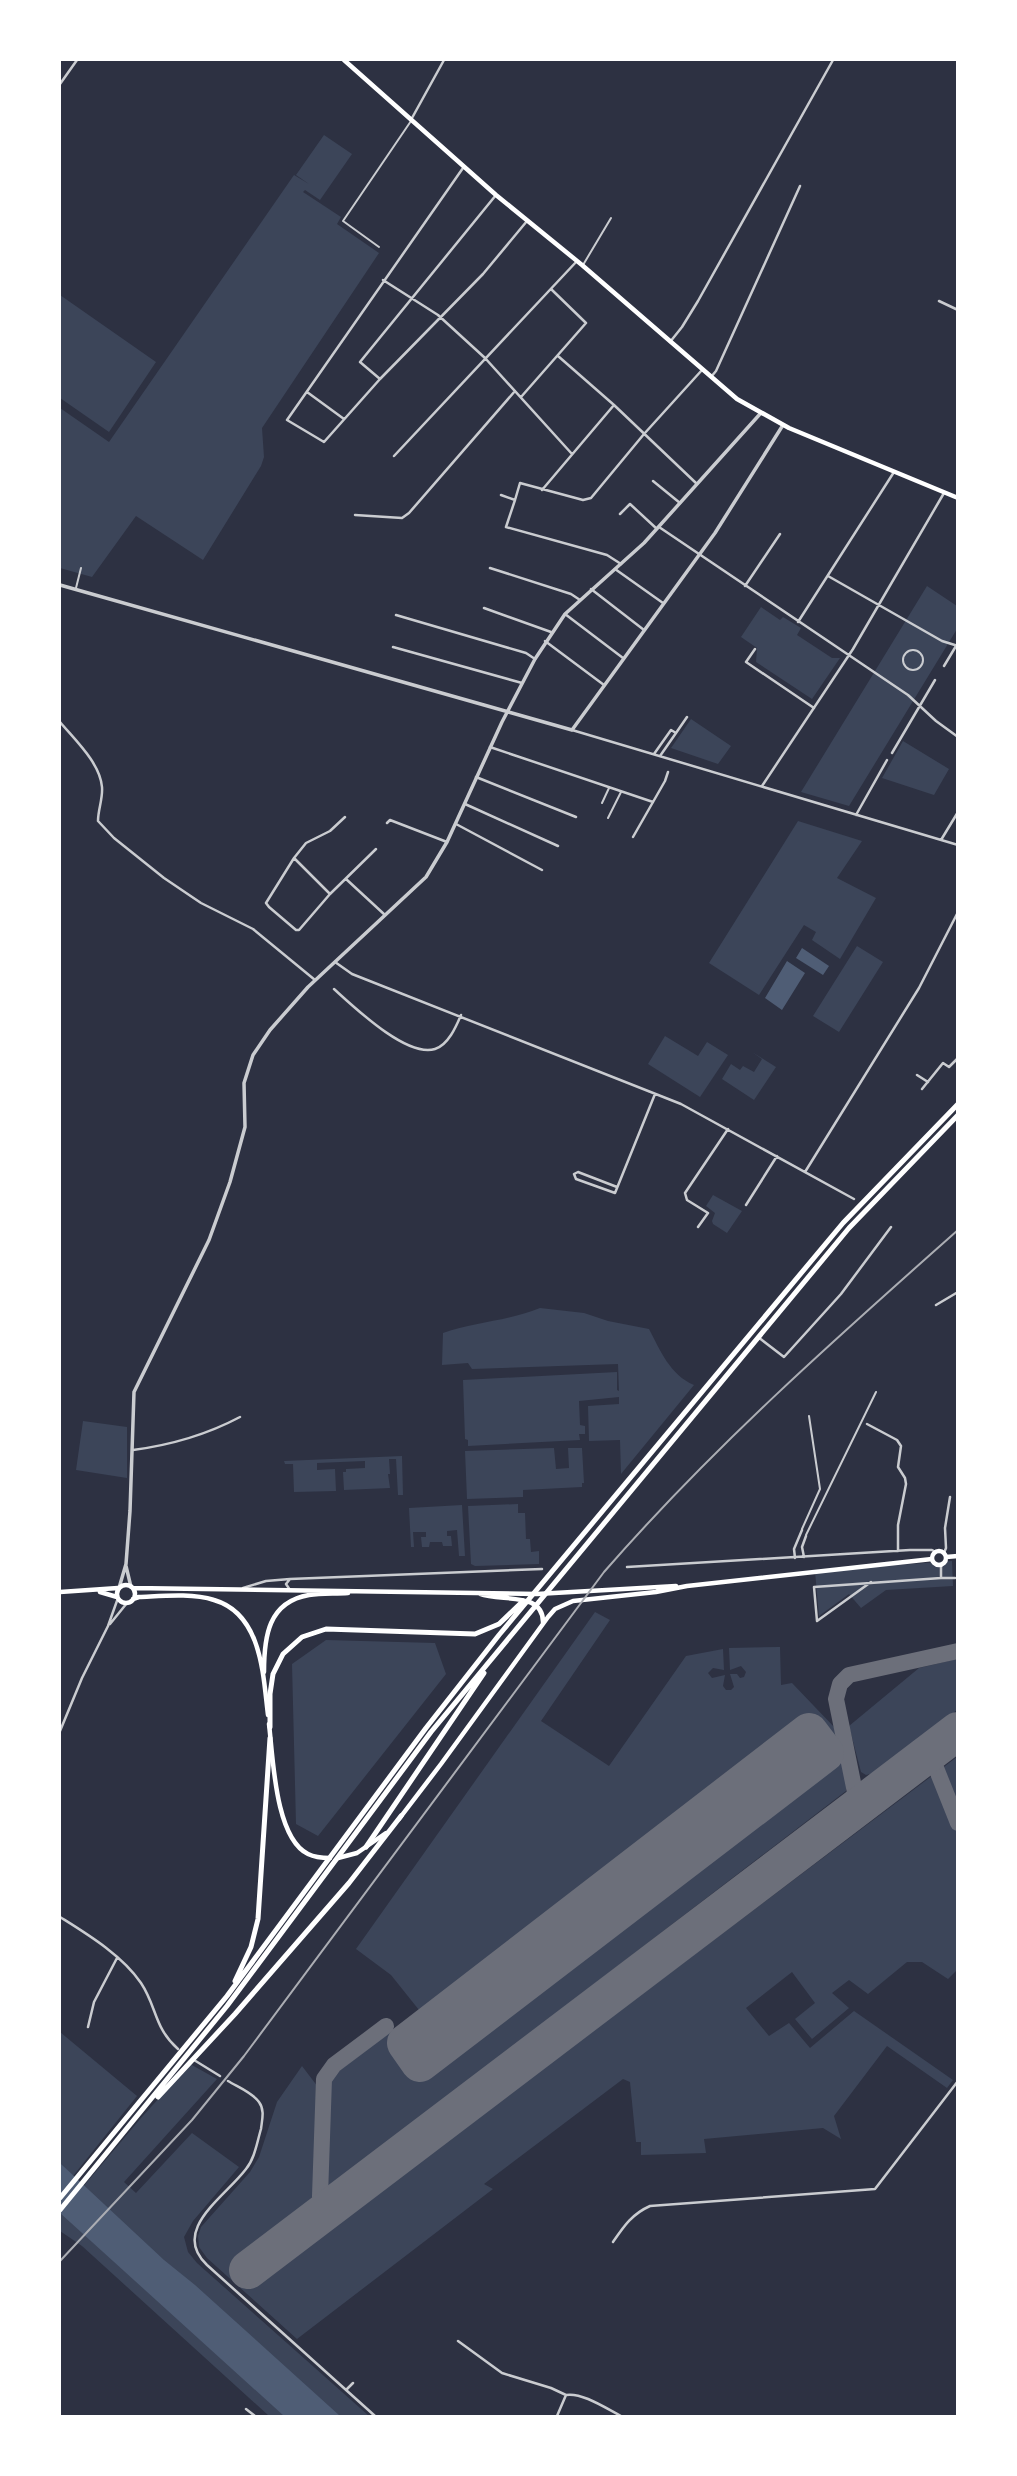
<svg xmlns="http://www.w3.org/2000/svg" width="1017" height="2476" font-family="Overpass,sans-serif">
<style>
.green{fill:#3c4559;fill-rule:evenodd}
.water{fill:#4f5d75}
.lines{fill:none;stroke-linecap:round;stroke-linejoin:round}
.taxiway{stroke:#6c6f7a;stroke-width:16}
.runway{stroke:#6c6f7a;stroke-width:38}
.service{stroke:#caccd0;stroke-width:2}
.pedestrian{stroke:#caccd0;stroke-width:2}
.minor{stroke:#caccd0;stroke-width:2.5}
.tertiary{stroke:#caccd0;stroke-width:3.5}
.secondary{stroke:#fff;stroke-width:4.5}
.primary{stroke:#fff;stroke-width:4.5}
.trunk{stroke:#fff;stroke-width:5}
.rail{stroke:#abadb3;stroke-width:2}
</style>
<rect width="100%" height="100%" fill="#2d3142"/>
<path class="green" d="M 324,135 L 352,154 L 320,200 L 305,190 L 303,192 L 341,217 L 337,224 L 379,253 L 262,428 L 264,457 L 261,466 L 203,560 L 136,516 L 92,577 L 60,568 L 60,408 L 109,442 L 294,175 L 309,184 L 296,175 Z
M 60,295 L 156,362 L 109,432 L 60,398 Z
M 927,586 L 957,606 L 957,629 L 849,806 L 801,792 Z
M 761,607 L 780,620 L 783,617 L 801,628 L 797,635 L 832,658 L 840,658 L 812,699 L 756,662 L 757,648 L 741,637 Z
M 691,719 L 731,746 L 718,764 L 671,748 Z
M 903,741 L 949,769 L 934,795 L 882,778 Z
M 798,821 L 862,841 L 837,878 L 876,898 L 840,959 L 812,940 L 816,932 L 804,925 L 759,995 L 709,963 Z
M 857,946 L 883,962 L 839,1032 L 813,1016 Z
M 665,1036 L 698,1056 L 707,1042 L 728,1055 L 700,1097 L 648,1064 Z
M 752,1052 L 776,1067 L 754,1100 L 722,1079 L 731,1064 L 740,1070 L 743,1066 L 754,1072 L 762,1059 Z
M 713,1195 L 742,1211 L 727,1233 L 713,1224 L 712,1221 L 715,1213 L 706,1206 Z
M 540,1308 L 584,1313 L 608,1321 L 649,1329 C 660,1350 670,1375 694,1385 L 621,1474 L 620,1440 L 589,1441 L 588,1406 L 619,1404 L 619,1397 L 579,1401 L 580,1425 L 585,1426 L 585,1434 L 579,1434 L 580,1440 L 468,1446 L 468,1440 L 465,1439 L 463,1380 L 617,1372 L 617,1390 L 619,1391 L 618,1364 L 472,1369 L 468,1363 L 442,1365 L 443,1333 C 475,1322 508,1321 540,1308 Z
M 83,1421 L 127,1427 L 127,1478 L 76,1470 Z
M 554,1448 L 556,1469 L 569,1468 L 568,1448 L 582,1448 L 584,1483 L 582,1483 L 582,1487 L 523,1490 L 523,1497 L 467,1499 L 465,1451 Z
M 402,1456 L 403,1495 L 398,1495 L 396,1459 L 389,1459 L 390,1474 L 388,1474 L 390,1488 L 344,1490 L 343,1472 L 346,1472 L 346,1469 L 365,1468 L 365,1461 L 317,1463 L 317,1470 L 335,1469 L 336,1491 L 294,1492 L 293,1464 L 285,1464 L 284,1461 Z
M 518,1504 L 518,1513 L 525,1513 L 526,1539 L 530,1539 L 531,1552 L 539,1551 L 539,1564 L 475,1566 L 471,1564 L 468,1506 Z
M 462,1505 L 465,1556 L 459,1556 L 457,1530 L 447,1531 L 447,1536 L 451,1536 L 452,1546 L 443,1546 L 442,1542 L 430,1542 L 429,1547 L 422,1547 L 421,1537 L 426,1537 L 426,1532 L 413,1532 L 414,1547 L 411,1547 L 409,1508 Z
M 952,1561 L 953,1586 L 886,1590 L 861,1608 L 849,1594 L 819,1616 L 815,1571 Z
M 595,1612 L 610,1620 L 541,1721 L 609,1766 L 686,1656 L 723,1649 L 724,1670 L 713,1668 L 708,1673 L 712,1678 L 725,1675 L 723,1686 L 726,1690 L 731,1690 L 734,1687 L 730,1674 L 737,1674 L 740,1678 L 744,1677 L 746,1672 L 741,1666 L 730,1670 L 729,1648 L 780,1647 L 781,1685 L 792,1683 L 835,1728 L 847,1783 L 846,1791 L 233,2261 L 254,2286 L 957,1757 L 957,1970 L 948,1979 L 922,1962 L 907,1962 L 868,1994 L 849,1980 L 832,1993 L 849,2008 L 812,2039 L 795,2019 L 815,2003 L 792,1972 L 746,2008 L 769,2036 L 789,2023 L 810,2048 L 854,2011 L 953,2080 L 947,2088 L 887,2046 L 834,2116 L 841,2139 L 823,2128 L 704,2139 L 706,2153 L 641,2155 L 641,2142 L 636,2142 L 630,2082 L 623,2079 L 484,2184 L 493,2189 L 297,2339 L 207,2258 L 199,2247 L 198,2236 L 201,2227 L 250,2172 L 259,2157 L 277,2102 L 302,2066 L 318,2087 L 419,2010 L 391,1975 L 356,1949 ZM 809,1733 L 825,1753 L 420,2062 L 406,2043 Z
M 326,1640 L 435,1643 L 446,1674 L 318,1836 L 296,1824 L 292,1664 Z
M 957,1659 L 957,1710 L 874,1773 L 866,1775 L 861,1772 L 849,1726 L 919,1668 Z
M 60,2032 L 137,2096 L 73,2176 L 60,2163 Z
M 190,2064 L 217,2079 L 124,2182 L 136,2193 L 192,2133 L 239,2167 L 193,2221 L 184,2237 L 188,2252 L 197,2263 L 369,2416 L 269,2416 L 82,2246 L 60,2231 L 60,2214 L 141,2118 Z"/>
<path class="water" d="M 802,948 L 829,966 L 823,975 L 796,958 Z
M 787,961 L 805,973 L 782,1010 L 765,998 Z
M 60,2163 L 164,2260 L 195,2285 L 340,2416 L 284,2416 L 60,2213 Z"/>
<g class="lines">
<path class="taxiway" d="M 930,1753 L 958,1823
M 858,1807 L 836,1699 L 840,1684 L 849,1675 L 958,1651
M 333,2205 L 328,2208 L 323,2206 L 320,2196 L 324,2079 L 334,2065 L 386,2026"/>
<path class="runway" d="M 809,1732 L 825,1753 L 420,2063 L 406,2043 Z
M 248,2270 L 958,1731"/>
<path class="service" d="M 379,247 L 343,221 L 411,121
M 583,265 L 611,218
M 76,588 L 81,568
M 602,803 L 609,788
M 608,818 L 621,792
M 802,1529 L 820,1489 L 809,1416
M 806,1535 L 876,1392"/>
<path class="pedestrian" d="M903 660a10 10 0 1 1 20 0a10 10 0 1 1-20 0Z"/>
<path class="minor" d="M 60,84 L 77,60
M 412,118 L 444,60
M 463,168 L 287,420 L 324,442 L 380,379 L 483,274 L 527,221
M 383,280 L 438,315 L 485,358 L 572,454
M 939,301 L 958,310
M 670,342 L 682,327 L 698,301 L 833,60
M 558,356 L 614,405 L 697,484
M 711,377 L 716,371 L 800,186
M 380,379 L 360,362 L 496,195
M 307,392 L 344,419
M 521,397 L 586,323 L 551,289
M 394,456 L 577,261
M 653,481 L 680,503
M 542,490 L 614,405
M 501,495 L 515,500 L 520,483 L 583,500 L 591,498 L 644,434 L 702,370
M 515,500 L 506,527 L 607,555 L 621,564
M 620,514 L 630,504 L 657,529
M 355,515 L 402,518 L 409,513 L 515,391
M 659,527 L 908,695 L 936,721 L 958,737
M 490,568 L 571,594 L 580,600
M 615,569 L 663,603
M 828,576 L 942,641 L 958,646
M 745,586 L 780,534
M 591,589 L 644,630
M 484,608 L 551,632
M 565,614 L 623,658
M 396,615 L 526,653 L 535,659
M 798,622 L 894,472
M 545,641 L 604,685
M 393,647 L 522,683
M 755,649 L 746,662 L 814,708
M 944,666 L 956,646
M 60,722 C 75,740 100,763 102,787 C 103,799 98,809 98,821 L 114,838 L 164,878 L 201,903 L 253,929 L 315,980
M 572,730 L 958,845
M 676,733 L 687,717
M 490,747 L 653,802
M 892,753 L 935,680
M 654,754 L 671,730 L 676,733 L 660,756
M 476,777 L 576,817
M 762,786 L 853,649 L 944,493
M 465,804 L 558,846
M 856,815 L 887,760
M 345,817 L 330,831 L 306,843 L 294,858 L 266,903 L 269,907 L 296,930 L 299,930 L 330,894 L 376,849
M 387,823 L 390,820 L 447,842
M 456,824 L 542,870
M 633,837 L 665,781 L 668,772
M 941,840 L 958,812
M 294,858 L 330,894
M 346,879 L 385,915
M 335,962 L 352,974 L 681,1104 L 854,1199
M 334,989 C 354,1007 407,1058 435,1049 C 448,1045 456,1027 461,1015
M 917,1075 L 928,1082
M 922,1089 L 943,1063 L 949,1067 L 958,1058
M 805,1172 L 919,988 L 958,912
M 617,1187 L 578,1172 L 574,1174 L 576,1179 L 615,1193 L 655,1094
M 746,1205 L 777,1156
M 698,1227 L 708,1213 L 687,1200 L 685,1193 L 728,1129
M 936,1305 L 958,1292
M 758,1337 L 784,1357 L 841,1294 L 891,1227
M 867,1424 L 897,1440 L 901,1446 L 898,1467 L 905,1478 L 906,1484 L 898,1525 L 898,1551
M 133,1450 C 171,1445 206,1435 240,1417
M 944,1553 L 946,1548 L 945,1528 L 950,1497
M 804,1557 L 802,1547 L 806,1536
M 795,1558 L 794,1549 L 802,1530
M 627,1567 L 910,1550 L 932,1550 L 936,1552
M 941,1578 L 955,1578
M 290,1579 L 286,1584 L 290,1590
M 871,1582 L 817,1621 L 814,1587 L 941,1578 L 941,1565
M 243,1588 L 266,1581 L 290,1579 L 542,1569
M 110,1624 L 127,1603
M 60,1731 L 82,1678 L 108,1626 L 118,1598
M 60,1917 C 87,1934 122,1955 141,1983 C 157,2007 154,2028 178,2049
M 88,2027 L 94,2002 L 117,1958
M 194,2060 L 220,2076
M 228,2081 C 238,2087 253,2093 259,2102 C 265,2110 262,2120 261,2129 C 257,2142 255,2158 246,2169 C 225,2197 170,2230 207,2265 L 375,2416
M 613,2242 C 624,2226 632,2214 650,2206 L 875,2189 L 958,2081
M 458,2341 L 502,2373 L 551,2388 L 566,2395
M 346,2390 L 353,2383
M 566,2395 C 582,2392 607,2409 621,2416
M 246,2409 L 255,2416
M 557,2416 L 566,2395"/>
<path class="tertiary" d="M 60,585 L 572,730 L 715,533 L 783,425
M 126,1566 L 131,1587
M 119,1588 L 126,1564 L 130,1511 L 134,1392 L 209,1240 L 230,1182 L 245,1127 L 244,1083 L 253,1055 L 270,1030 L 308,987 L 426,877 L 447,842 L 502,722 L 535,659 L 565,614 L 644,543 L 760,414"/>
<path class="secondary" d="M932 1558a7 7 0 1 1 14 0a7 7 0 1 1-14 0Z
M 946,1557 L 958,1556
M117 1594a9 9 0 1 1 18 0a9 9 0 1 1-18 0Z
M 133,1588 L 537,1594 L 676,1586
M 60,1592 L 118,1588
M 100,1592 L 117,1597
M 480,1594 C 501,1602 544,1591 543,1623
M 133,1599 L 139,1597 C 163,1596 192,1593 214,1600 C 262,1614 263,1675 268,1715
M 264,1672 C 264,1637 268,1602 309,1595 C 322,1593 335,1594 348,1593
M 269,1724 C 273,1757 275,1838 308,1854 C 314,1857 323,1858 330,1858
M 399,1819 L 441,1764 L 548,1617 L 555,1609 L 573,1601 L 656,1592 L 687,1586 L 932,1559
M 338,1858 L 357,1853 L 386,1833"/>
<path class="primary" d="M 344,60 L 496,195 L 582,265 L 737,399 L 789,428 L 958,498"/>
<path class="trunk" d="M 270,1727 L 270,1694 L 273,1674 L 283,1654 L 302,1637 L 326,1629 L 475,1634 L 499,1624 L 523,1601
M 366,1847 L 484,1673
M 235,1981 L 251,1947 L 258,1919 L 270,1738
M 158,2097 L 235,2014 L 349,1883 L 401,1816
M 60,2198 L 227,1996 L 426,1728 L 499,1635 L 843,1223 L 958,1104
M 60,2210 L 227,2006 L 431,1732 L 849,1228 L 958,1115"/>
<path class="rail" d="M 60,2261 L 192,2120 L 244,2056 L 604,1572 C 712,1448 835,1339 958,1230"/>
</g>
<rect width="1017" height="2476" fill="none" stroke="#ffffff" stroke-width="122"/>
</svg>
